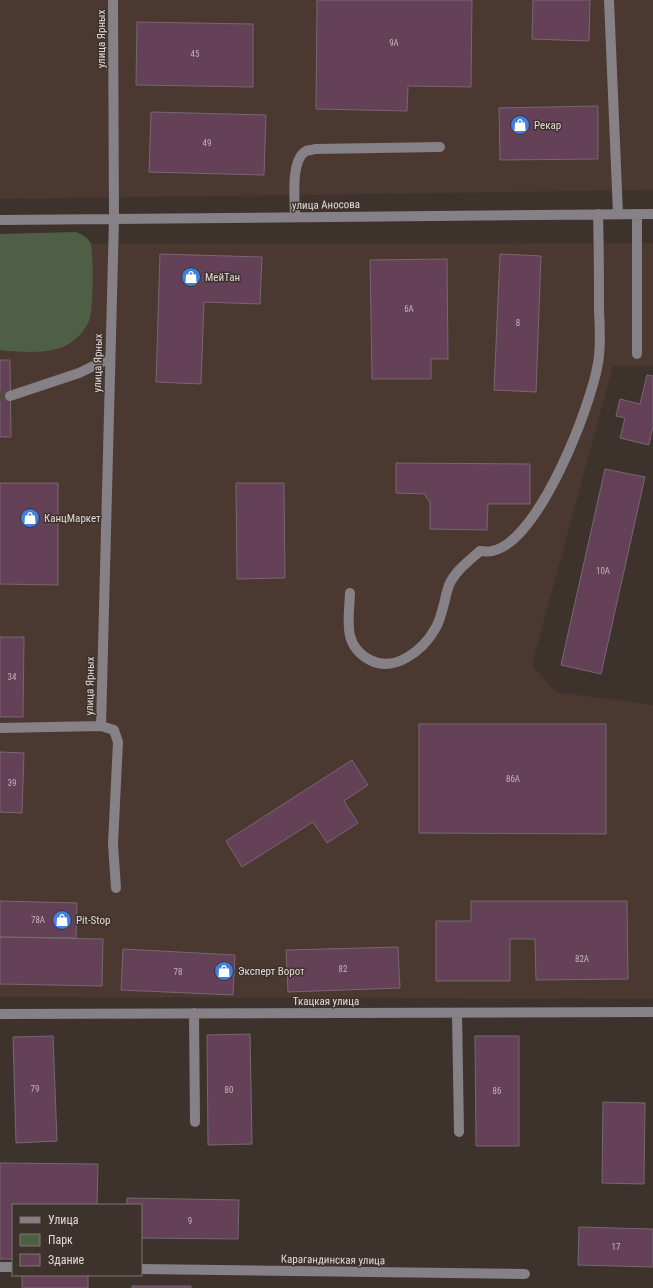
<svg xmlns="http://www.w3.org/2000/svg" width="653" height="1288" font-family="'Roboto Condensed',sans-serif">
<style>
.built{fill:#4b3831}
.green{fill:#4f5f46}
.building{fill:#654158;stroke:#756870}
.lines{fill:none;stroke-linecap:round;stroke-linejoin:round}
.minor-tunnel{stroke:#574b46;stroke-width:10;stroke-dasharray:10 5;stroke-linecap:butt}
.minor{stroke:#858186;stroke-width:10}
.labels{text-anchor:middle;dominant-baseline:central;stroke-width:3;stroke-linejoin:round;paint-order:stroke}
.number-label{font-size:9px;fill:#c3b3b6}
.street-label{font-size:11px;fill:#e2d9d6;stroke:#3e322d}
.poi-label{font-size:11px;fill:#e2d9d6;stroke:#3e322d;text-anchor:start}
</style>
<rect width="100%" height="100%" fill="#3e322d"/>
<path class="built" d="M 0,0 L 653,0 L 653,190 L 0,199 Z
M 653,243 L 653,366 L 613,366 L 532,665 L 556,692 L 653,705 L 653,999 L 0,997 L 0,244 Z"/>
<path class="green" d="M 76,232 C 81,234 87,237 90,242 C 94,247 93,311 90,318 C 87,327 81,335 74,340 C 56,356 22,352 0,350 L 0,234 Z"/>
<path class="building" d="M 317,0 L 472,0 L 471,87 L 408,86 L 407,111 L 316,109 Z
M 533,0 L 590,0 L 589,41 L 532,39 Z
M 137,22 L 253,24 L 253,87 L 136,85 Z
M 598,106 L 598,159 L 500,160 L 499,108 Z
M 151,112 L 266,115 L 264,175 L 149,172 Z
M 160,254 L 262,257 L 260,304 L 204,302 L 201,384 L 156,382 Z
M 500,254 L 541,256 L 536,392 L 494,390 Z
M 447,259 L 448,359 L 431,359 L 431,379 L 372,379 L 370,260 Z
M 0,360 L 10,360 L 11,437 L 0,437 Z
M 647,375 L 653,376 L 653,426 L 649,445 L 620,438 L 625,418 L 616,416 L 620,399 L 640,404 Z
M 396,463 L 530,464 L 530,504 L 488,504 L 487,530 L 430,529 L 430,502 L 424,494 L 396,493 Z
M 605,469 L 645,477 L 601,674 L 561,665 Z
M 0,483 L 58,483 L 58,585 L 0,584 Z
M 236,483 L 284,483 L 285,578 L 237,579 Z
M 0,637 L 24,637 L 23,717 L 0,717 Z
M 419,724 L 606,724 L 606,834 L 419,833 Z
M 0,752 L 24,753 L 22,813 L 0,812 Z
M 352,760 L 368,785 L 344,801 L 358,823 L 327,843 L 313,822 L 242,867 L 226,841 Z
M 0,901 L 77,903 L 76,938 L 0,937 Z
M 471,901 L 627,901 L 628,979 L 536,980 L 535,939 L 510,939 L 510,981 L 436,981 L 436,921 L 471,921 Z
M 0,937 L 103,939 L 102,986 L 0,984 Z
M 398,947 L 400,988 L 288,992 L 286,950 Z
M 123,949 L 235,955 L 233,995 L 121,990 Z
M 250,1034 L 252,1144 L 208,1145 L 207,1035 Z
M 53,1036 L 57,1141 L 16,1143 L 13,1037 Z
M 475,1036 L 519,1036 L 519,1146 L 476,1146 Z
M 603,1102 L 645,1103 L 644,1184 L 602,1183 Z
M 0,1163 L 98,1164 L 97,1205 L 13,1205 L 13,1259 L 0,1259 Z
M 127,1198 L 239,1200 L 238,1239 L 141,1238 L 141,1205 L 127,1205 Z
M 579,1227 L 653,1229 L 653,1267 L 578,1265 Z
M 22,1275 L 88,1275 L 88,1288 L 22,1288 Z
M 132,1286 L 191,1286 L 191,1288 L 132,1288 Z"/>
<g class="lines">
<path class="minor-tunnel" d="M 0,396 L 10,396"/>
<path class="minor" d="M 609,0 L 618,214
M 637,214 L 637,354
M 295,217 C 295,201 290,160 306,151 C 309,150 313,150 315,149 L 440,147
M 0,220 L 653,214
M 10,396 L 79,373 L 110,358
M 350,593 C 349,620 342,645 370,660 C 395,673 423,650 435,629 C 443,616 444,599 449,585 C 455,571 469,561 480,551 C 484,551 488,552 492,551 C 539,542 591,406 598,363 C 601,347 600,328 599,311 C 599,279 599,247 598,214
M 101,726 L 114,219 L 113,0
M 0,728 L 101,726 L 114,730 L 118,742 L 113,844 L 116,888
M 194,1013 L 195,1122
M 457,1013 L 459,1132
M 0,1014 L 653,1012
M 0,1267 L 13,1267
M 141,1269 L 525,1274"/>
</g>
<defs>
<symbol id="shop-disc" viewBox="-11 -11 22 22"><circle r="9.5" fill="#3f7fe0" stroke="#3e322d"/><path d="M-5-2.5h2.3a2.7 3.5 0 0 1 5.4 0H5L5.5 6h-11ZM-1.5-2.5h3a1.5 2.3 0 0 0-3 0Z" fill="#fff"/></symbol>
</defs>
<g fill-rule="evenodd">
<use href="#shop-disc" x="509" y="114" width="22" height="22"/>
<use href="#shop-disc" x="180" y="266" width="22" height="22"/>
<use href="#shop-disc" x="19" y="507" width="22" height="22"/>
<use href="#shop-disc" x="51" y="909" width="22" height="22"/>
<use href="#shop-disc" x="213" y="960" width="22" height="22"/>
</g>
<g class="labels">
<g class="number-label">
<text x="394" y="43">9А</text>
<text x="195" y="54">45</text>
<text x="207" y="143">49</text>
<text x="409" y="309">6А</text>
<text x="518" y="323">8</text>
<text x="603" y="571">10А</text>
<text x="12" y="677">34</text>
<text x="513" y="779">86А</text>
<text x="12" y="783">39</text>
<text x="38" y="920">78А</text>
<text x="582" y="959">82А</text>
<text x="343" y="969">82</text>
<text x="178" y="972">78</text>
<text x="35" y="1089">79</text>
<text x="229" y="1090">80</text>
<text x="497" y="1091">86</text>
<text x="190" y="1221">9</text>
<text x="616" y="1247">17</text>
</g>
<g class="street-label">
<text transform="translate(101 39) rotate(-90)">улица Ярных</text>
<text transform="translate(326 205) rotate(-1)">улица Аносова</text>
<text transform="translate(98 363) rotate(-89)">улица Ярных</text>
<text transform="translate(90 686) rotate(-89)">улица Ярных</text>
<text x="326" y="1001">Ткацкая улица</text>
<text transform="translate(333 1260) rotate(1)">Карагандинская улица</text>
</g>
<g class="poi-label">
<text x="534" y="125">Рекар</text>
<text x="205" y="277">МейТан</text>
<text x="44" y="518">КанцМаркет</text>
<text x="76" y="920">Pit-Stop</text>
<text x="238" y="971">Эксперт Ворот</text>
</g>
</g>
<rect x="12" y="1204" width="130" height="72" fill="#3e322d" stroke="#807571"/>
<rect x="20" y="1217" width="20" height="6" fill="#858186" stroke="#807571"/>
<text x="48" y="1224" font-size="12" fill="#e2d9d6">Улица</text>
<rect x="20" y="1234" width="20" height="12" fill="#4f5f46" stroke="#807571"/>
<text x="48" y="1244" font-size="12" fill="#e2d9d6">Парк</text>
<rect x="20" y="1254" width="20" height="12" fill="#654158" stroke="#807571"/>
<text x="48" y="1264" font-size="12" fill="#e2d9d6">Здание</text>
</svg>
